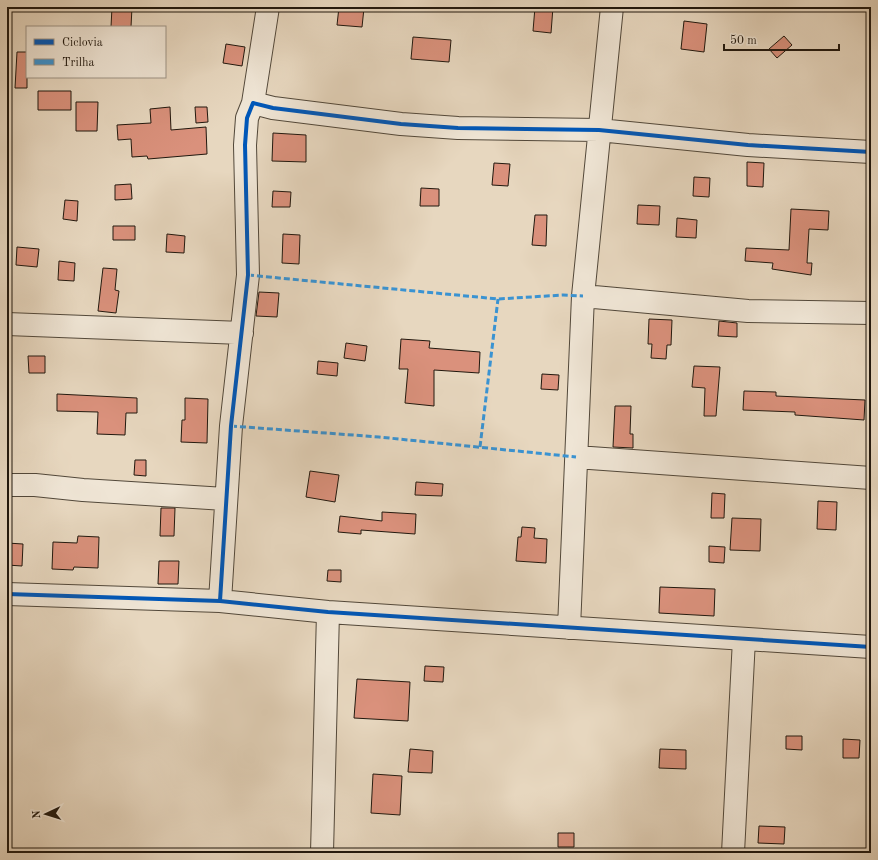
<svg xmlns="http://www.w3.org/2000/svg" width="878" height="860" font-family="'Old Standard TT',serif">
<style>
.building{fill:#da917c;stroke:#21180e}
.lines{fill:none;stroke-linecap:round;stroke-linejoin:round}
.minor-casing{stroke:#52483a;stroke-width:24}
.minor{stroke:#efe5d5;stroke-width:22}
.quiet{stroke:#3a93d2;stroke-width:3;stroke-dasharray:6 3;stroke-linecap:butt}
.cycleway-casing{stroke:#efe5d5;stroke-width:6}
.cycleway{stroke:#0057b8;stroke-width:4}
</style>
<rect width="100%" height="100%" fill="#e7d7bf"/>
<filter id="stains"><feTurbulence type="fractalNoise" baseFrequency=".005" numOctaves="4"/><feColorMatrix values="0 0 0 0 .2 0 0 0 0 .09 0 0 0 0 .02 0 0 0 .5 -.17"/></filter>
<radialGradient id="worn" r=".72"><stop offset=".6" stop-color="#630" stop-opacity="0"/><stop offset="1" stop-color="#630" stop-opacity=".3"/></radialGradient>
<path class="building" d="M 112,7 L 132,7 L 131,27 L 111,27 Z
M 339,7 L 364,8 L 362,27 L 337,25 Z
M 535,7 L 553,7 L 551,33 L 533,31 Z
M 684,21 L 707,24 L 704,52 L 681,49 Z
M 784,36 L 792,45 L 777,58 L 769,49 Z
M 413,37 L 451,40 L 449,62 L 411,59 Z
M 226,44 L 245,47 L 242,66 L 223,63 Z
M 17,52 L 27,52 L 27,88 L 15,88 Z
M 38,91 L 71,91 L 71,110 L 38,110 Z
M 76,102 L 98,102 L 97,131 L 76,131 Z
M 170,107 L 171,130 L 206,127 L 207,154 L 148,159 L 147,156 L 132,157 L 131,139 L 118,140 L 117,125 L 151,123 L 150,109 Z
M 195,107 L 207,107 L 208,122 L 196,123 Z
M 273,133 L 306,135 L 306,162 L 272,161 Z
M 747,162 L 764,163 L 763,187 L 747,186 Z
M 494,163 L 510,164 L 508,186 L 492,185 Z
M 694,177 L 710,178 L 709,197 L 693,196 Z
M 131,184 L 132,199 L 115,200 L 115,185 Z
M 421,188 L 439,189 L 439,206 L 420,206 Z
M 273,191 L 291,192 L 290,207 L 272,207 Z
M 65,200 L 78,201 L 77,221 L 63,219 Z
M 638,205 L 660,206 L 659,225 L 637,224 Z
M 791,209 L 829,211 L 828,230 L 809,229 L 807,263 L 812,263 L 811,275 L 772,269 L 773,263 L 745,261 L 746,248 L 789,250 Z
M 535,215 L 547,215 L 546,246 L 532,245 Z
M 677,218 L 697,220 L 696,238 L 676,237 Z
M 113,226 L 135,226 L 135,240 L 113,240 Z
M 167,234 L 185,236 L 184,253 L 166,252 Z
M 283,234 L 300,235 L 299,264 L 282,263 Z
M 17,247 L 39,249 L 37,267 L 16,265 Z
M 59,261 L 75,263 L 74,281 L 58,280 Z
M 103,268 L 117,269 L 115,290 L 119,291 L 116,313 L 98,311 Z
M 259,292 L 279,293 L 277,317 L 256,316 Z
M 649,319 L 672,320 L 671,345 L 667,345 L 666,359 L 651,358 L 652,344 L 648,344 Z
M 719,321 L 737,323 L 737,337 L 718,336 Z
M 401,339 L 430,341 L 429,348 L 480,352 L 479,373 L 434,370 L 434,406 L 405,403 L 408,369 L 399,369 Z
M 346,343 L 367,346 L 365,361 L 344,358 Z
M 28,356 L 45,356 L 45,373 L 29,373 Z
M 318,361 L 338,363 L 337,376 L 317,374 Z
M 694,366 L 720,367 L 716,416 L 704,416 L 705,388 L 692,387 Z
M 542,374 L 559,375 L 558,390 L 541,389 Z
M 744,391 L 776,392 L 776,396 L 865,400 L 864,420 L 795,415 L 795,412 L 743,410 Z
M 57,394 L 137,398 L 137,413 L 126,413 L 125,435 L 97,434 L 98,412 L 57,411 Z
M 185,398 L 208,399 L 207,443 L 181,442 L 182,420 L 185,420 Z
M 615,406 L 631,406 L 630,434 L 633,434 L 633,448 L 613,447 Z
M 135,460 L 146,460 L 146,476 L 134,475 Z
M 310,471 L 339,475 L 335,502 L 306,497 Z
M 416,482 L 443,484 L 442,496 L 415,495 Z
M 712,493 L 725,494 L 724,518 L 711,518 Z
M 818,501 L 837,502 L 836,530 L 817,529 Z
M 161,508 L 175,508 L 174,536 L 160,536 Z
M 382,512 L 416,514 L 415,534 L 361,530 L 361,534 L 338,532 L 340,516 L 382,521 Z
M 732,518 L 761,519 L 760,551 L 730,550 Z
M 522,527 L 535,528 L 534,538 L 547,539 L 546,563 L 516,561 L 518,537 L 521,537 Z
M 78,536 L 99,537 L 98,568 L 74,567 L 73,570 L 52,569 L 53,542 L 77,543 Z
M 7,543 L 23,544 L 22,566 L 7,565 Z
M 709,546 L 725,547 L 724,563 L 709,562 Z
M 159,561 L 179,561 L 178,584 L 158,584 Z
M 328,570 L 341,570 L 341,582 L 327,581 Z
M 660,587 L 715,589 L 714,616 L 659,613 Z
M 425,666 L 444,667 L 443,682 L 424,681 Z
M 357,679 L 410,682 L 408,721 L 354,718 Z
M 786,736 L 802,736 L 802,750 L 786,749 Z
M 843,739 L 860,740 L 859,758 L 843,758 Z
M 410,749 L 433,751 L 432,773 L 408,772 Z
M 660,749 L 686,750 L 686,769 L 659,768 Z
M 373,774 L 402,776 L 400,815 L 371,813 Z
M 759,826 L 785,827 L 784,844 L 758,843 Z
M 558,833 L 574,833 L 574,847 L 558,847 Z"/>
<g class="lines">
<defs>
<path id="minor" d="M 253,103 L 268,7
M 583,296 L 748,311 L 871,313
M 7,324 L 242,333
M 576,457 L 871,478
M 7,485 L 35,485 L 83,490 L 225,499
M 7,594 L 220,601 L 328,612 L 871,647
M 220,601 L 231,426 L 248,275 L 245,145 L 247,118 L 253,103 L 273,108 L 401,124 L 458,128 L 599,130 L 748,145 L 871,152
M 569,628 L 583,296 L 612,7
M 322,853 L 328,612
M 733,853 L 744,639"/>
</defs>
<use href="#minor" class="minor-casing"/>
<use href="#minor" class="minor"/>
<path class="quiet" d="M 248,275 L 498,299 L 563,295 L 583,296
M 231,426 L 379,437 L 576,457
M 480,447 L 498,299"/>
<defs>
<path id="cycleway" d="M 7,594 L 220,601 L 328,612 L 871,647
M 220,601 L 231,426 L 248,275 L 245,145 L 247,118 L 253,103 L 273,108 L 401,124 L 458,128 L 599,130 L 748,145 L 871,152"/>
</defs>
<use href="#cycleway" class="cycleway-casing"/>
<use href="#cycleway" class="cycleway"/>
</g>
<rect width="878" height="860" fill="none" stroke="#e7d7bf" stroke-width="24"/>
<rect x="8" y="8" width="862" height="844" fill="none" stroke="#21180e" stroke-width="2"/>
<rect x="12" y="12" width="854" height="836" fill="none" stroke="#21180e"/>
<rect x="26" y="26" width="140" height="52" fill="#efe5d5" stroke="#9d9385"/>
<rect x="34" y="39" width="20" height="6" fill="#0057b8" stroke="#9d9385"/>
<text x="62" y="46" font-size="12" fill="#21180e">Ciclovia</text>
<rect x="34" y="59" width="20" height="6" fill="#3a93d2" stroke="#9d9385"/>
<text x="62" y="66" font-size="12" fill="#21180e">Trilha</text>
<g transform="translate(46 814) rotate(266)" stroke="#efe5d5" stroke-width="3" paint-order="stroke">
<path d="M0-3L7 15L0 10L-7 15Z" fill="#21180e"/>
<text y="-6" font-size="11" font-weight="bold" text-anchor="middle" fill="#21180e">N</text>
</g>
<path d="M724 44v6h115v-6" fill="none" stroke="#21180e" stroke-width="2"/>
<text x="730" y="44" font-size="12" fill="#21180e" stroke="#efe5d5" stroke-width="3" paint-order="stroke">50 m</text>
<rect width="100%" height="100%" filter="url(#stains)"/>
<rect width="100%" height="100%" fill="url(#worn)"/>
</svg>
